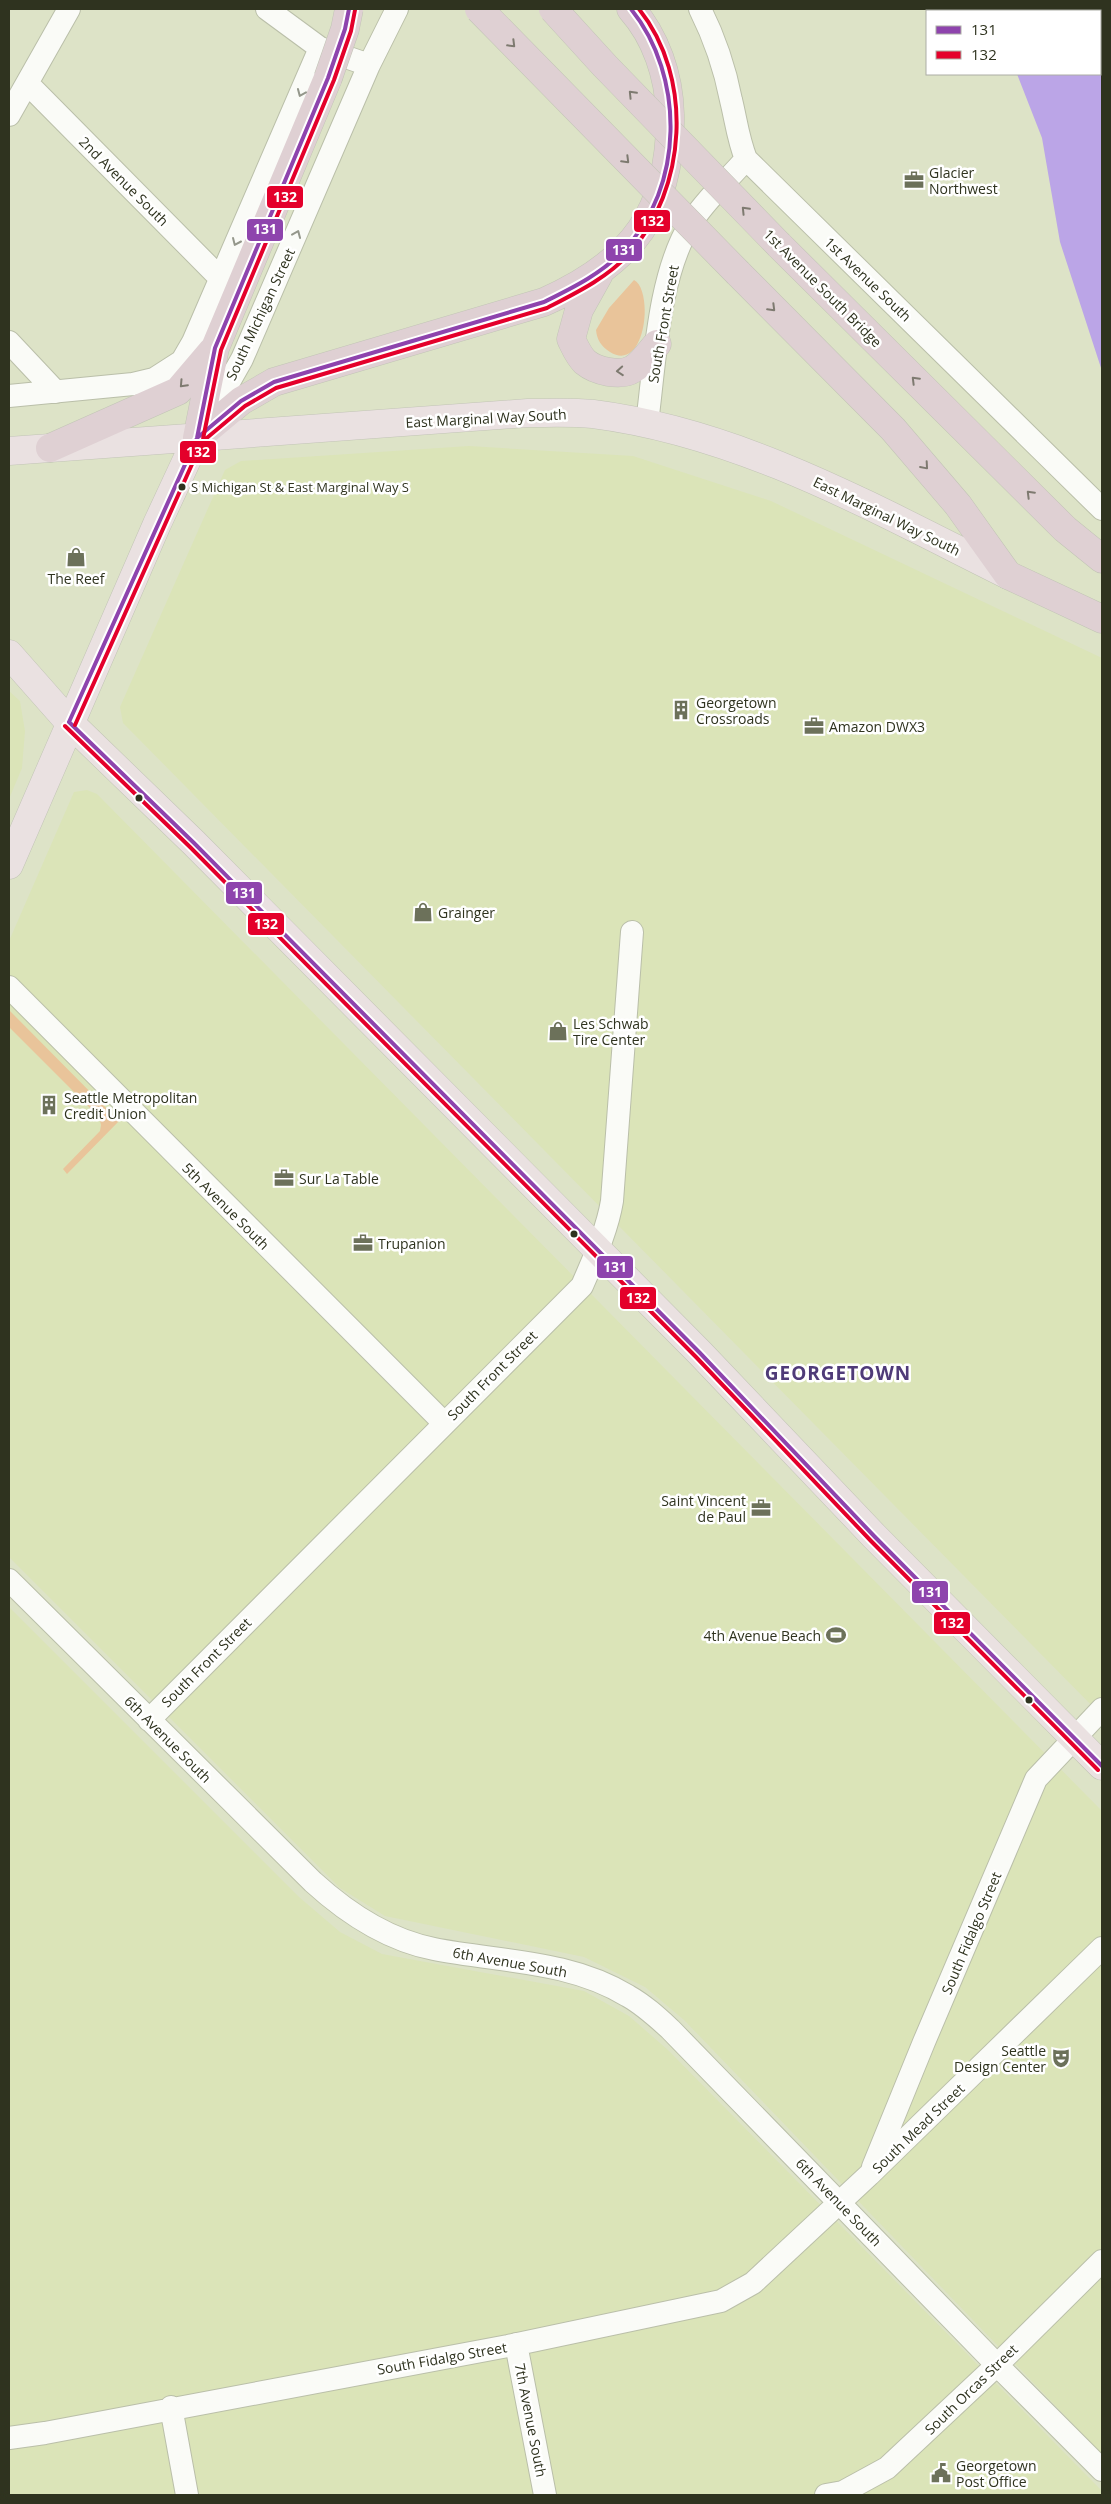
<svg xmlns="http://www.w3.org/2000/svg" width="1111" height="2504" font-family="'Open Sans',sans-serif">
<style>
.built{fill:#dbe4b8}
.green{fill:#e9c49a}
.water{fill:#bba5e7}
.lines{fill:none;stroke-linecap:round;stroke-linejoin:round}
.minor-casing{stroke:#babfa9;stroke-width:24}
.major-casing{stroke:#c2c4b6;stroke-width:29}
.highway-casing{stroke:#c2c4b6;stroke-width:29}
.minor{stroke:#fafbf7;stroke-width:22}
.major{stroke:#eae1e1;stroke-width:28}
.highway{stroke:#dfd0d3;stroke-width:28}
.highway-bridge-casing{stroke:#c2c4b6;stroke-width:29;stroke-linecap:butt}
.highway-bridge{stroke:#dfd0d3;stroke-width:28}
.bus-1-casing{stroke:#fff;stroke-width:8}
.bus-2-casing{stroke:#fff;stroke-width:8}
.bus-1{stroke:#8e44ad;stroke-width:4}
.bus-2{stroke:#e4002b;stroke-width:4}
.oneway{stroke:#7e7a70}
.oneway2{stroke:#94978b}
.bus-dot{fill:#2f331f;stroke:#fff;stroke-width:2}
.labels{text-anchor:middle;dominant-baseline:central;stroke-width:5;stroke-linejoin:round;paint-order:stroke}
.bus-label{font-size:13px;fill:#2f331f;stroke:#fff;text-anchor:start}
.poi-label{font-size:14px;fill:#2f331f;stroke:#fff;text-anchor:start}
.street-label{font-size:14px;fill:#2f331f;stroke:#fff}
.district-label{font-size:19px;font-weight:bold;letter-spacing:1px;fill:#4f3b78;stroke:#fff}
.line-badge{stroke:#fff;stroke-width:2}
.badge-label{font-size:14px;text-anchor:middle;font-weight:bold;fill:#fff}
</style>
<rect width="100%" height="100%" fill="#dde3c7"/>
<path class="built" d="M 469,446 L 633,456 L 771,501 L 1102,658 L 1102,1716 L 123,723 L 120,707 L 225,470 L 241,461 Z
M 9,691 L 20,701 L 25,731 L 22,768 L 9,799 Z
M 87,790 L 97,794 L 1102,1811 L 1102,2454 L 684,2020 L 645,1987 L 584,1957 L 385,1916 L 340,1888 L 9,1557 L 9,941 L 74,792 Z
M 9,1607 L 299,1897 L 340,1932 L 382,1954 L 584,1991 L 629,2016 L 668,2050 L 1102,2491 L 1102,2495 L 201,2495 L 200,2493 L 194,2495 L 9,2495 Z"/>
<path class="green" d="M 634,280 C 654,290 646,374 610,352 C 601,346 597,340 596,330 L 609,308 Z
M 9,1010 L 119,1121 L 67,1174 L 63,1169 L 100,1131 L 101,1125 L 99,1117 L 9,1027 Z"/>
<path class="water" d="M 986,9 L 1102,9 L 1102,371 L 1060,242 L 1042,138 L 1017,74 L 1100,74 L 1100,11 L 988,11 Z"/>
<g class="lines">
<defs>
<path id="minor" d="M 267,9 L 320,48 L 369,65
M 700,9 C 714,37 725,69 731,100 C 736,120 738,139 746,159 L 1102,509
M 28,84 L 220,278
M 9,115 L 69,9
M 9,342 L 56,392
M 9,396 L 133,384 L 154,379 L 182,361 L 193,342 L 320,48
M 647,423 C 655,363 658,275 691,223 C 705,200 728,180 746,159
M 204,426 L 242,359 L 369,65 L 397,9
M 9,987 L 444,1423
M 9,1580 L 313,1882 C 347,1913 388,1940 434,1949 C 500,1962 569,1960 628,1996 C 644,2005 657,2017 670,2029 L 997,2365 L 1102,2470
M 149,1720 L 582,1286 C 594,1258 607,1231 612,1201 L 632,932
M 873,2167 L 924,2042 L 1036,1779 L 1102,1709
M 516,2344 L 545,2495
M 171,2407 L 187,2495
M 9,2438 L 45,2433 L 508,2346 L 721,2301 L 753,2283 L 869,2175 L 1102,1948
M 826,2495 L 843,2492 L 887,2468 L 997,2365 L 1102,2261"/>
<path id="major" d="M 9,451 L 528,413 C 549,413 572,412 593,414 C 742,433 875,509 1008,575
M 9,654 L 69,722 L 194,843 L 700,1353 L 875,1537 L 1102,1766
M 9,865 L 157,524 L 197,438"/>
<path id="highway" d="M 779,245 L 1065,529 L 1102,559
M 738,273 L 893,429 L 958,505 L 1008,575 L 1102,619
M 599,274 L 579,310 L 571,339 C 575,347 578,355 585,362 C 596,371 620,377 633,369 C 642,364 650,352 657,344
M 197,438 L 241,401 L 274,382 L 544,302 C 632,263 672,211 670,114 C 669,76 656,37 631,9
M 197,438 L 215,348 L 328,78
M 50,448 L 178,391 L 212,351"/>
</defs>
<use href="#minor" class="minor-casing"/>
<use href="#major" class="major-casing"/>
<use href="#highway" class="highway-casing"/>
<use href="#minor" class="minor"/>
<use href="#major" class="major"/>
<use href="#highway" class="highway"/>
<defs>
<path id="highway-bridge" d="M 479,9 L 738,273
M 553,9 L 605,66 L 779,245
M 328,78 L 345,29 L 349,9"/>
</defs>
<use href="#highway-bridge" class="highway-bridge-casing"/>
<use href="#highway-bridge" class="highway-bridge"/>
<defs>
<path id="bus-1" d="M 190,453 L 197,438 L 215,348 L 328,78 L 345,29 L 349,9
M 69,722 L 194,843 L 700,1353 L 875,1537 L 1102,1766
M 69,722 L 197,438 L 241,401 L 274,382 L 544,302 C 572,288 601,274 623,251 C 685,187 685,76 631,9"/>
<path id="bus-2" d="M 196,456 L 203,439 L 221,350 L 334,80 L 351,31 L 355,10
M 75,725 L 202,442 L 245,406 L 276,388 L 547,308 C 576,293 607,278 629,254 C 687,189 694,78 639,9
M 65,726 L 190,847 L 696,1357 L 871,1541 L 1098,1770"/>
</defs>
<use href="#bus-1" class="bus-1-casing"/>
<use href="#bus-2" class="bus-2-casing"/>
<use href="#bus-1" class="bus-1"/>
<use href="#bus-2" class="bus-2"/>
</g>
<defs><path id="oneway-chevron" d="M-2-3.5L2.5 0L-2 3.5" fill="none" stroke-width="1.6" stroke-linecap="round" stroke-linejoin="round" transform="scale(1.25)"/></defs>
<g class="oneway">
<use href="#oneway-chevron" transform="translate(512 44) rotate(45)"/>
<use href="#oneway-chevron" transform="translate(632 94) rotate(-134)"/>
<use href="#oneway-chevron" transform="translate(626 160) rotate(45)"/>
<use href="#oneway-chevron" transform="translate(745 210) rotate(-134)"/>
<use href="#oneway-chevron" transform="translate(772 308) rotate(45)"/>
<use href="#oneway-chevron" transform="translate(620 371) rotate(176)"/>
<use href="#oneway-chevron" transform="translate(915 380) rotate(-135)"/>
<use href="#oneway-chevron" transform="translate(183 384) rotate(133)"/>
<use href="#oneway-chevron" transform="translate(925 466) rotate(49)"/>
<use href="#oneway-chevron" transform="translate(1030 494) rotate(-135)"/>
</g>
<g class="oneway2">
<use href="#oneway-chevron" transform="translate(301 93) rotate(113)"/>
<use href="#oneway-chevron" transform="translate(297 234) rotate(-67)"/>
<use href="#oneway-chevron" transform="translate(236 242) rotate(114)"/>
</g>
<defs>
<symbol id="office-bare" viewBox="-9 -9 18 18"><path d="M-6-3h4V-5.5h4V-3h4V5H-6ZM-1-4.5V-3h2v-1.5ZM-6 0V1H6V0Z" fill="#6c715a" stroke="#fff" stroke-width="2.5" paint-order="stroke"/></symbol>
<symbol id="shop-bare" viewBox="-9 -9 18 18"><path d="M-5-2.5h2.3a2.7 3.5 0 0 1 5.4 0H5L5.5 6h-11ZM-1.5-2.5h3a1.5 2.3 0 0 0-3 0Z" fill="#6c715a" stroke="#fff" stroke-width="2.5" paint-order="stroke"/></symbol>
<symbol id="building-bare" viewBox="-9 -9 18 18"><path d="M-4-6H4V6H1V3H-1V6H-4ZM-2.5-4.3h1.7v1.8h-1.7ZM.8-4.3h1.7v1.8H.8ZM-2.5-1h1.7V.8h-1.7ZM.8-1h1.7V.8H.8Z" fill="#6c715a" stroke="#fff" stroke-width="2.5" paint-order="stroke"/></symbol>
<symbol id="stadium-bare" viewBox="-9 -9 18 18"><path d="M0-5a6.5 5 0 1 0 0 10a6.5 5 0 1 0 0-10ZM-3.5-1.8h7v3.6h-7Z" fill="#6c715a" stroke="#fff" stroke-width="2.5" paint-order="stroke"/></symbol>
<symbol id="theatre-bare" viewBox="-9 -9 18 18"><path d="M-5-5.5Q0-4 5-5.5V0Q5 5 0 6Q-5 5-5 0ZM-3.3-2.5H-1v1.5H-3.3ZM1-2.5H3.3v1.5H1ZM-2.8 1Q0 5.5 2.8 1Z" fill="#6c715a" stroke="#fff" stroke-width="2.5" paint-order="stroke"/></symbol>
<symbol id="civic-bare" viewBox="-9 -9 18 18"><path d="M-.6-6.5H3V-4.5H.6V-3L4-1V1h2V6H-6V1h2V-1L-.6-3ZM-1.2 2.5V6h2.4V2.5Z" fill="#6c715a" stroke="#fff" stroke-width="2.5" paint-order="stroke"/></symbol>
</defs>
<g fill-rule="evenodd">
<use href="#office-bare" x="900" y="166" width="28" height="28"/>
<use href="#shop-bare" x="62" y="543" width="28" height="28"/>
<use href="#building-bare" x="667" y="696" width="28" height="28"/>
<use href="#office-bare" x="800" y="712" width="28" height="28"/>
<use href="#shop-bare" x="409" y="898" width="28" height="28"/>
<use href="#shop-bare" x="544" y="1017" width="28" height="28"/>
<use href="#building-bare" x="35" y="1091" width="28" height="28"/>
<use href="#office-bare" x="270" y="1164" width="28" height="28"/>
<use href="#office-bare" x="349" y="1229" width="28" height="28"/>
<use href="#office-bare" x="747" y="1494" width="28" height="28"/>
<use href="#stadium-bare" x="822" y="1621" width="28" height="28"/>
<use href="#theatre-bare" x="1047" y="2044" width="28" height="28"/>
<use href="#civic-bare" x="927" y="2459" width="28" height="28"/>
</g>
<g class="bus-dot">
<circle cx="182" cy="487" r="4.5"/>
<circle cx="139" cy="798" r="4.5"/>
<circle cx="574" cy="1234" r="4.5"/>
<circle cx="1029" cy="1700" r="4.5"/>
</g>
<g class="labels">
<g class="bus-label">
<text x="191" y="487">S Michigan St &amp; East Marginal Way S</text>
</g>
<g class="poi-label">
<text x="929" y="172">Glacier<tspan x="929" dy="16">Northwest</tspan></text>
<text x="76" y="578" text-anchor="middle">The Reef</text>
<text x="696" y="702">Georgetown<tspan x="696" dy="16">Crossroads</tspan></text>
<text x="829" y="726">Amazon DWX3</text>
<text x="438" y="912">Grainger</text>
<text x="573" y="1023">Les Schwab<tspan x="573" dy="16">Tire Center</tspan></text>
<text x="64" y="1097">Seattle Metropolitan<tspan x="64" dy="16">Credit Union</tspan></text>
<text x="299" y="1178">Sur La Table</text>
<text x="378" y="1243">Trupanion</text>
<text x="746" y="1500" text-anchor="end">Saint Vincent<tspan x="746" dy="16">de Paul</tspan></text>
<text x="821" y="1635" text-anchor="end">4th Avenue Beach</text>
<text x="1046" y="2050" text-anchor="end">Seattle<tspan x="1046" dy="16">Design Center</tspan></text>
<text x="956" y="2465">Georgetown<tspan x="956" dy="16">Post Office</tspan></text>
</g>
<g class="street-label">
<text transform="translate(124 181) rotate(45)">2nd Avenue South</text>
<text transform="translate(868 279) rotate(44)">1st Avenue South</text>
<text transform="translate(823 288) rotate(45)">1st Avenue South Bridge</text>
<text transform="translate(260 314) rotate(-65)">South Michigan Street</text>
<text transform="translate(663 324) rotate(-80)">South Front Street</text>
<text transform="translate(486 418) rotate(-3)">East Marginal Way South</text>
<text transform="translate(887 516) rotate(26)">East Marginal Way South</text>
<text transform="translate(226 1206) rotate(45)">5th Avenue South</text>
<text transform="translate(492 1375) rotate(-45)">South Front Street</text>
<text transform="translate(206 1662) rotate(-45)">South Front Street</text>
<text transform="translate(168 1739) rotate(45)">6th Avenue South</text>
<text transform="translate(971 1933) rotate(-67)">South Fidalgo Street</text>
<text transform="translate(510 1962) rotate(10)">6th Avenue South</text>
<text transform="translate(918 2128) rotate(-44)">South Mead Street</text>
<text transform="translate(839 2202) rotate(46)">6th Avenue South</text>
<text transform="translate(442 2358) rotate(-10)">South Fidalgo Street</text>
<text transform="translate(971 2389) rotate(-44)">South Orcas Street</text>
<text transform="translate(531 2420) rotate(79)">7th Avenue South</text>
</g>
<g class="district-label">
<text x="838" y="1373">GEORGETOWN</text>
</g>
</g>
<g class="line-badge">
<rect x="266" y="185" width="38" height="24" rx="5" fill="#e4002b"/>
<rect x="633" y="209" width="38" height="24" rx="5" fill="#e4002b"/>
<rect x="246" y="218" width="38" height="24" rx="5" fill="#8e44ad"/>
<rect x="605" y="238" width="38" height="24" rx="5" fill="#8e44ad"/>
<rect x="179" y="440" width="38" height="24" rx="5" fill="#e4002b"/>
<rect x="225" y="881" width="38" height="24" rx="5" fill="#8e44ad"/>
<rect x="247" y="912" width="38" height="24" rx="5" fill="#e4002b"/>
<rect x="596" y="1255" width="38" height="24" rx="5" fill="#8e44ad"/>
<rect x="619" y="1286" width="38" height="24" rx="5" fill="#e4002b"/>
<rect x="911" y="1580" width="38" height="24" rx="5" fill="#8e44ad"/>
<rect x="933" y="1611" width="38" height="24" rx="5" fill="#e4002b"/>
</g>
<g class="badge-label">
<text x="285" y="202">132</text>
<text x="652" y="226">132</text>
<text x="265" y="234">131</text>
<text x="624" y="255">131</text>
<text x="198" y="457">132</text>
<text x="244" y="898">131</text>
<text x="266" y="929">132</text>
<text x="615" y="1272">131</text>
<text x="638" y="1303">132</text>
<text x="930" y="1597">131</text>
<text x="952" y="1628">132</text>
</g>
<rect width="1111" height="2504" fill="none" stroke="#2f331f" stroke-width="20"/>
<rect x="926" y="10" width="175" height="65" fill="#ffffff" stroke="#acada5"/>
<rect x="936" y="26" width="25" height="8" fill="#8e44ad" stroke="#acada5"/>
<text x="971" y="35" font-size="15" fill="#2f331f">131</text>
<rect x="936" y="51" width="25" height="8" fill="#e4002b" stroke="#acada5"/>
<text x="971" y="60" font-size="15" fill="#2f331f">132</text>
</svg>
